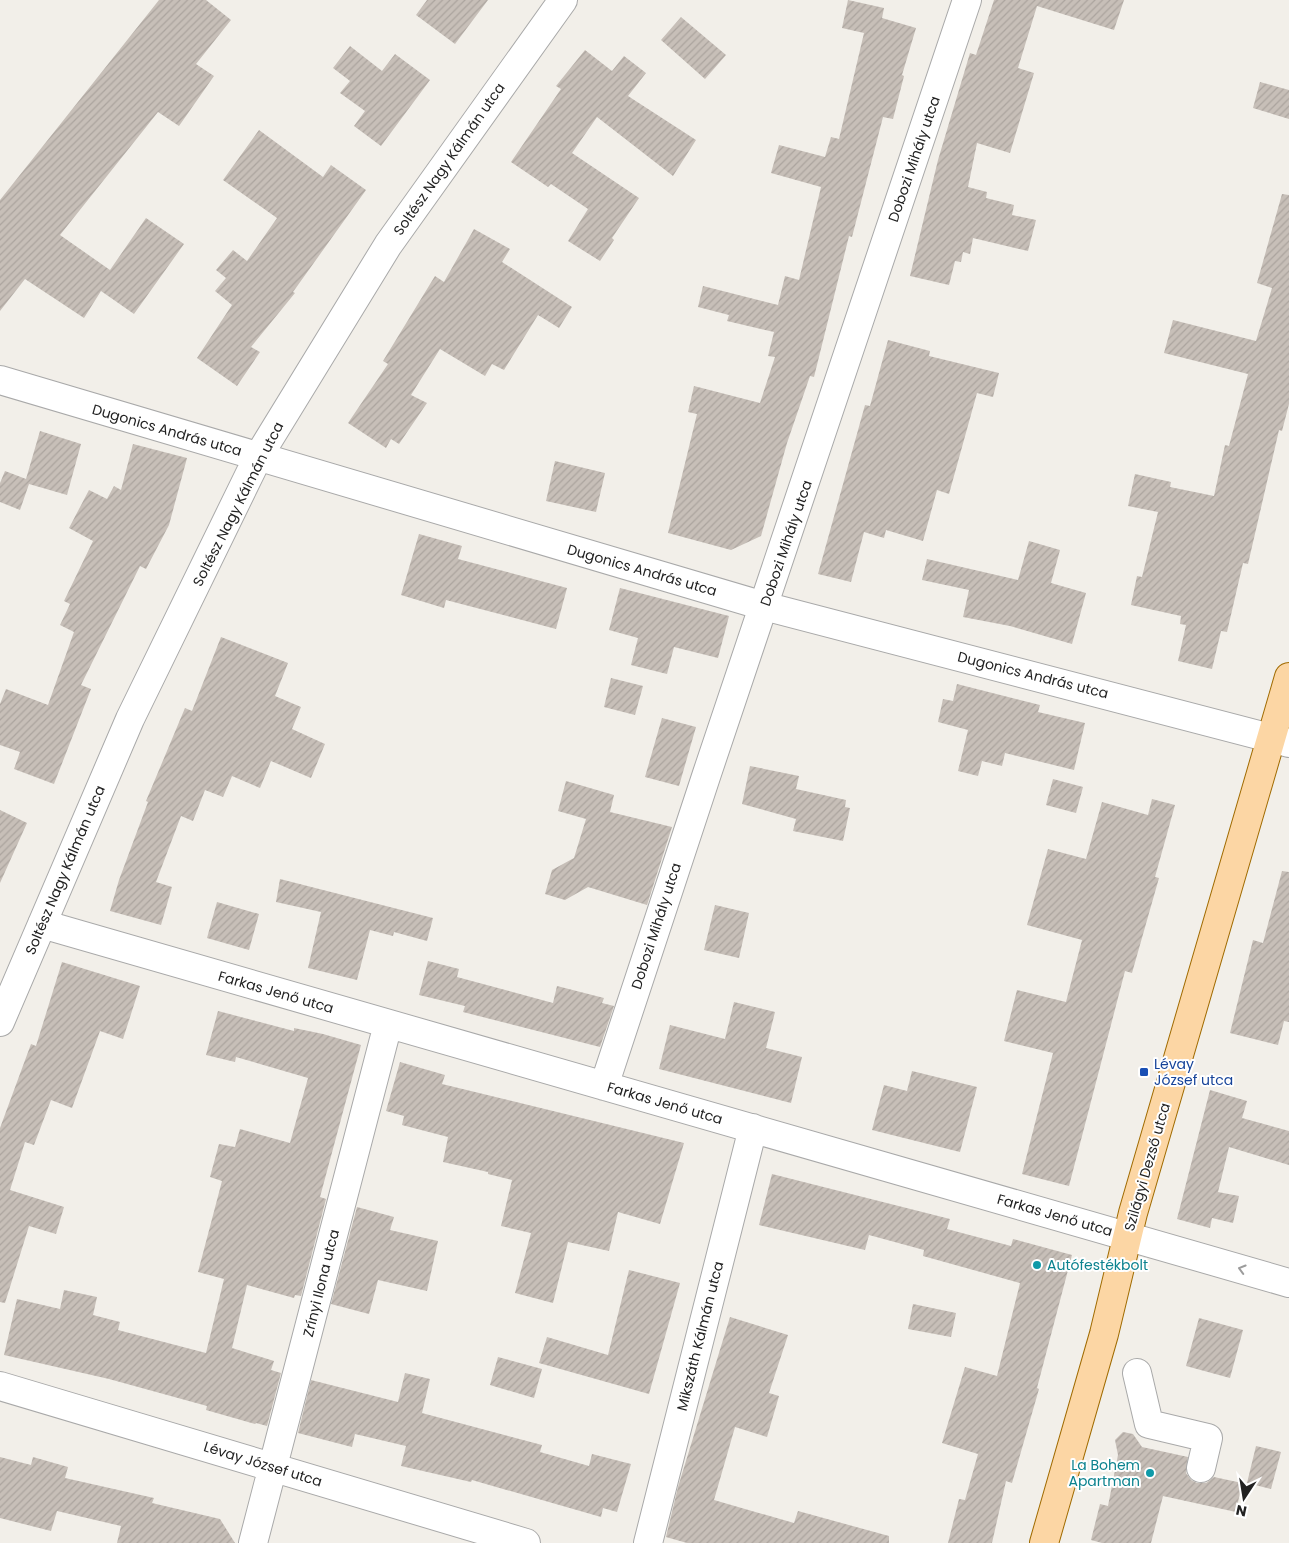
<svg xmlns="http://www.w3.org/2000/svg" width="1289" height="1543" font-family="Poppins,sans-serif">
<style>
.building{fill:url(#building-hatch)}
.lines{fill:none;stroke-linecap:round;stroke-linejoin:round}
.minor-casing{stroke:#a9a9a9;stroke-width:30}
.major-casing{stroke:#a06b00;stroke-width:30}
.minor{stroke:#fff;stroke-width:28}
.major{stroke:#fcd6a4;stroke-width:28}
.oneway{stroke:#9c9c9c}
.transit-dot{fill:#1a4fb4;stroke:#fff;stroke-width:2}
.culture-dot{fill:#0f9aa8;stroke:#fff;stroke-width:2}
.labels{text-anchor:middle;dominant-baseline:central;stroke-width:4;stroke-linejoin:round;paint-order:stroke}
.street-label{font-size:14px;fill:#222;stroke:#fff}
.transit-label{font-size:14px;fill:#164399;stroke:#fff;text-anchor:start}
.culture-label{font-size:14px;fill:#0d838f;stroke:#fff;text-anchor:start}
</style>
<defs>
<pattern id="building-hatch" width="6" height="6" patternUnits="userSpaceOnUse" patternTransform="scale(1.25)"><rect width="6" height="6" fill="#c7bfb8"/><path d="M-1 1l2-2M0 6l6-6M5 7l2-2" fill="none" stroke="#aba49e"/></pattern>
</defs>
<rect width="100%" height="100%" fill="#f2efe9"/>
<path class="building" d="M 159,0 L 206,0 L 231,20 L 196,64 L 214,76 L 179,126 L 158,112 L 60,235 L 110,270 L 146,218 L 184,244 L 134,314 L 101,291 L 84,318 L 25,279 L 0,311 L 0,200 Z
M 427,0 L 488,0 L 455,44 L 416,15 Z
M 848,0 L 884,8 L 882,18 L 916,28 L 902,75 L 904,76 L 893,119 L 883,117 L 852,237 L 849,236 L 814,377 L 810,376 L 787,443 L 761,536 L 731,550 L 668,533 L 697,414 L 688,412 L 694,386 L 760,403 L 775,357 L 768,356 L 774,332 L 727,321 L 729,315 L 698,307 L 703,286 L 778,305 L 785,276 L 799,280 L 821,187 L 771,173 L 779,145 L 825,157 L 831,137 L 839,139 L 864,33 L 842,28 Z
M 994,0 L 1124,0 L 1114,30 L 1037,6 L 1018,68 L 1034,73 L 1010,153 L 977,143 L 968,187 L 987,192 L 986,198 L 1014,205 L 1012,215 L 1036,220 L 1028,251 L 973,238 L 970,254 L 963,252 L 961,262 L 955,261 L 949,285 L 910,276 L 938,160 L 970,53 L 976,55 Z
M 681,17 L 726,55 L 705,79 L 661,40 Z
M 350,46 L 382,71 L 395,54 L 430,80 L 381,146 L 354,126 L 365,111 L 340,93 L 350,81 L 333,68 Z
M 585,50 L 612,71 L 624,56 L 646,73 L 628,96 L 696,140 L 673,176 L 597,117 L 572,153 L 639,198 L 612,238 L 614,240 L 600,261 L 568,241 L 588,209 L 551,184 L 548,187 L 511,162 L 561,89 L 556,86 Z
M 1260,82 L 1289,90 L 1289,119 L 1253,108 Z
M 259,130 L 323,177 L 331,165 L 366,190 L 293,292 L 295,293 L 251,347 L 260,352 L 237,386 L 197,358 L 232,305 L 215,291 L 226,278 L 216,270 L 233,250 L 247,261 L 277,218 L 223,180 Z
M 1282,194 L 1289,195 L 1289,404 L 1282,431 L 1279,430 L 1248,564 L 1243,563 L 1227,632 L 1221,631 L 1212,669 L 1178,661 L 1186,625 L 1180,624 L 1181,616 L 1131,605 L 1137,576 L 1142,577 L 1158,512 L 1128,506 L 1135,474 L 1171,482 L 1170,487 L 1214,496 L 1225,445 L 1229,446 L 1248,374 L 1164,353 L 1173,320 L 1256,341 L 1272,288 L 1257,283 Z
M 474,229 L 510,249 L 502,262 L 572,307 L 559,328 L 538,315 L 504,370 L 492,364 L 485,376 L 440,349 L 411,395 L 427,403 L 399,444 L 391,439 L 386,448 L 348,423 L 388,364 L 383,361 L 435,276 L 444,282 Z
M 888,340 L 930,351 L 929,356 L 999,373 L 993,397 L 977,393 L 949,494 L 937,490 L 923,541 L 886,530 L 884,538 L 864,532 L 851,582 L 818,574 L 865,405 L 870,406 Z
M 40,431 L 81,444 L 67,495 L 29,484 L 20,510 L 0,502 L 0,483 L 5,471 L 26,479 Z
M 133,444 L 187,458 L 169,525 L 146,569 L 140,566 L 81,685 L 91,689 L 54,784 L 14,769 L 20,752 L 0,745 L 0,704 L 6,689 L 48,705 L 74,632 L 60,625 L 70,604 L 64,601 L 93,541 L 69,528 L 89,490 L 107,499 L 114,486 L 121,490 Z
M 555,461 L 605,473 L 596,512 L 546,501 Z
M 419,534 L 462,546 L 458,559 L 567,588 L 556,629 L 446,600 L 444,608 L 401,595 Z
M 1029,541 L 1060,550 L 1051,583 L 1086,593 L 1072,644 L 1010,626 L 963,617 L 969,590 L 922,580 L 927,559 L 1018,580 Z
M 620,588 L 729,616 L 718,658 L 674,647 L 667,674 L 631,665 L 638,638 L 609,630 Z
M 221,637 L 288,663 L 275,696 L 301,707 L 292,729 L 325,744 L 311,778 L 271,761 L 260,788 L 232,776 L 223,797 L 205,790 L 193,821 L 181,816 L 156,882 L 172,887 L 161,925 L 110,911 L 119,880 L 148,802 L 146,801 L 185,708 L 192,711 Z
M 611,678 L 643,686 L 635,715 L 604,707 Z
M 957,684 L 1040,705 L 1038,712 L 1085,723 L 1074,770 L 1005,753 L 1002,766 L 982,761 L 978,776 L 958,771 L 968,730 L 938,722 L 943,699 L 953,701 Z
M 662,718 L 696,727 L 679,786 L 645,777 Z
M 750,766 L 799,776 L 796,789 L 846,800 L 845,807 L 850,808 L 843,841 L 793,831 L 796,819 L 742,804 Z
M 1053,779 L 1083,787 L 1076,813 L 1046,805 Z
M 566,781 L 614,795 L 610,812 L 672,827 L 647,905 L 588,887 L 565,900 L 545,894 L 552,870 L 574,858 L 586,819 L 558,811 Z
M 1152,799 L 1175,805 L 1155,877 L 1159,878 L 1132,973 L 1125,971 L 1069,1186 L 1022,1174 L 1053,1053 L 1004,1041 L 1017,990 L 1066,1002 L 1082,940 L 1027,925 L 1048,849 L 1086,859 L 1102,802 L 1148,815 Z
M 0,810 L 27,823 L 0,883 Z
M 1282,871 L 1289,872 L 1289,1022 L 1284,1021 L 1278,1045 L 1230,1033 L 1253,940 L 1263,943 Z
M 280,879 L 433,918 L 427,941 L 394,932 L 393,936 L 370,930 L 357,980 L 308,968 L 321,912 L 276,902 Z
M 217,902 L 259,914 L 249,950 L 207,938 Z
M 715,905 L 749,913 L 739,958 L 704,950 Z
M 428,961 L 459,969 L 457,977 L 553,1003 L 557,986 L 604,998 L 602,1003 L 614,1006 L 600,1047 L 463,1012 L 465,1006 L 419,995 Z
M 62,962 L 140,986 L 123,1039 L 100,1031 L 72,1108 L 51,1100 L 34,1145 L 25,1142 L 10,1190 L 64,1207 L 56,1234 L 29,1226 L 5,1303 L 0,1302 L 0,1128 L 31,1044 L 36,1046 Z
M 734,1002 L 775,1012 L 766,1048 L 802,1057 L 791,1103 L 659,1069 L 670,1025 L 725,1039 Z
M 218,1011 L 294,1031 L 294,1028 L 323,1034 L 361,1045 L 320,1197 L 326,1199 L 301,1296 L 295,1295 L 294,1298 L 247,1285 L 232,1348 L 274,1361 L 271,1370 L 281,1373 L 267,1426 L 256,1423 L 255,1424 L 206,1410 L 207,1406 L 109,1379 L 4,1355 L 17,1299 L 60,1309 L 64,1290 L 97,1297 L 93,1315 L 120,1322 L 118,1330 L 206,1353 L 224,1279 L 198,1272 L 222,1181 L 210,1177 L 219,1144 L 235,1147 L 240,1129 L 290,1143 L 308,1078 L 236,1057 L 235,1062 L 206,1055 Z
M 400,1062 L 445,1075 L 442,1084 L 684,1143 L 660,1224 L 618,1212 L 609,1251 L 568,1242 L 553,1303 L 515,1293 L 531,1233 L 501,1226 L 512,1180 L 488,1174 L 488,1172 L 443,1162 L 448,1137 L 402,1125 L 404,1116 L 386,1111 Z
M 912,1071 L 977,1087 L 960,1152 L 872,1130 L 884,1085 L 907,1091 Z
M 1210,1090 L 1247,1101 L 1242,1118 L 1289,1131 L 1289,1165 L 1229,1147 L 1218,1192 L 1239,1196 L 1233,1223 L 1212,1218 L 1210,1228 L 1177,1219 Z
M 772,1174 L 950,1219 L 947,1229 L 1011,1246 L 1013,1239 L 1072,1255 L 1037,1388 L 1039,1389 L 1012,1483 L 1006,1481 L 992,1543 L 948,1543 L 959,1499 L 965,1500 L 978,1454 L 942,1443 L 965,1367 L 997,1376 L 1020,1283 L 923,1256 L 924,1250 L 869,1235 L 865,1250 L 759,1225 Z
M 357,1207 L 394,1217 L 390,1230 L 438,1241 L 427,1291 L 378,1280 L 369,1314 L 331,1304 Z
M 629,1270 L 680,1283 L 649,1394 L 539,1363 L 547,1337 L 608,1355 Z
M 913,1304 L 956,1313 L 951,1337 L 908,1329 Z
M 730,1317 L 788,1335 L 769,1393 L 779,1396 L 767,1437 L 735,1427 L 714,1500 L 794,1523 L 798,1511 L 889,1536 L 889,1543 L 687,1543 L 666,1537 L 678,1487 Z
M 1199,1318 L 1243,1330 L 1230,1378 L 1186,1366 Z
M 498,1357 L 542,1369 L 534,1398 L 490,1385 Z
M 405,1373 L 430,1379 L 422,1413 L 542,1445 L 540,1452 L 589,1466 L 592,1454 L 631,1464 L 617,1512 L 603,1508 L 601,1517 L 472,1480 L 471,1482 L 401,1466 L 406,1446 L 355,1434 L 352,1447 L 298,1433 L 311,1380 L 398,1402 Z
M 1123,1432 L 1133,1434 L 1142,1447 L 1188,1457 L 1186,1473 L 1191,1480 L 1197,1483 L 1206,1483 L 1214,1477 L 1242,1483 L 1236,1512 L 1163,1496 L 1151,1543 L 1102,1543 L 1091,1540 L 1100,1504 L 1108,1506 L 1118,1455 L 1115,1440 Z
M 1256,1446 L 1281,1452 L 1271,1489 L 1247,1483 Z
M 0,1457 L 31,1465 L 33,1457 L 68,1467 L 65,1478 L 154,1498 L 152,1503 L 220,1519 L 235,1543 L 117,1543 L 121,1526 L 57,1511 L 51,1531 L 0,1518 Z"/>
<g class="lines">
<defs>
<path id="minor" d="M 0,380 L 764,606 L 1289,743
M 42,924 L 1289,1283
M 0,1022 L 130,719 L 258,457 L 388,245 L 563,0
M 604,1086 C 722,723 846,362 967,0
M 1137,1373 L 1149,1424 L 1208,1438 L 1201,1468
M 0,1386 L 526,1543
M 253,1543 L 388,1024
M 648,1543 L 753,1128"/>
<path id="major" d="M 1044,1543 L 1104,1334 L 1133,1213 L 1289,677"/>
</defs>
<use href="#minor" class="minor-casing"/>
<use href="#major" class="major-casing"/>
<use href="#minor" class="minor"/>
<use href="#major" class="major"/>
</g>
<defs><path id="oneway-chevron" d="M-2-3.5L2.5 0L-2 3.5" fill="none" stroke-width="1.6" stroke-linecap="round" stroke-linejoin="round" transform="scale(1.25)"/></defs>
<use class="oneway" href="#oneway-chevron" transform="translate(1242 1269) rotate(-164)"/>
<rect class="transit-dot" x="1139" y="1067" width="10" height="10" rx="2.5"/>
<g class="culture-dot">
<circle cx="1037" cy="1265" r="5"/>
<circle cx="1150" cy="1473" r="5"/>
</g>
<g class="labels">
<g class="street-label">
<text transform="translate(449 159) rotate(-55)">Soltész Nagy Kálmán utca</text>
<text transform="translate(914 159) rotate(-71)">Dobozi Mihály utca</text>
<text transform="translate(167 430) rotate(16)">Dugonics András utca</text>
<text transform="translate(238 504) rotate(-63)">Soltész Nagy Kálmán utca</text>
<text transform="translate(786 543) rotate(-71)">Dobozi Mihály utca</text>
<text transform="translate(642 570) rotate(16)">Dugonics András utca</text>
<text transform="translate(1033 675) rotate(14)">Dugonics András utca</text>
<text transform="translate(65 870) rotate(-67)">Soltész Nagy Kálmán utca</text>
<text transform="translate(656 926) rotate(-72)">Dobozi Mihály utca</text>
<text transform="translate(276 992) rotate(16)">Farkas Jenő utca</text>
<text transform="translate(665 1103) rotate(16)">Farkas Jenő utca</text>
<text transform="translate(1147 1167) rotate(-74)">Szilágyi Dezső utca</text>
<text transform="translate(1055 1215) rotate(16)">Farkas Jenő utca</text>
<text transform="translate(321 1283) rotate(-76)">Zrínyi Ilona utca</text>
<text transform="translate(700 1336) rotate(-76)">Mikszáth Kálmán utca</text>
<text transform="translate(263 1464) rotate(17)">Lévay József utca</text>
</g>
<g class="transit-label">
<text x="1154" y="1064">Lévay<tspan x="1154" dy="16">József utca</tspan></text>
</g>
<g class="culture-label">
<text x="1047" y="1265">Autófestékbolt</text>
<text x="1140" y="1465" text-anchor="end">La Bohem<tspan x="1140" dy="16">Apartman</tspan></text>
</g>
</g>
<g transform="translate(1244 1498) rotate(192)" stroke="#ffffff" stroke-width="4" paint-order="stroke">
<path d="M0-4L9 19L0 12L-9 19Z" fill="#222222"/>
<text y="-8" font-size="14" font-weight="bold" text-anchor="middle" fill="#222222">N</text>
</g>
</svg>
